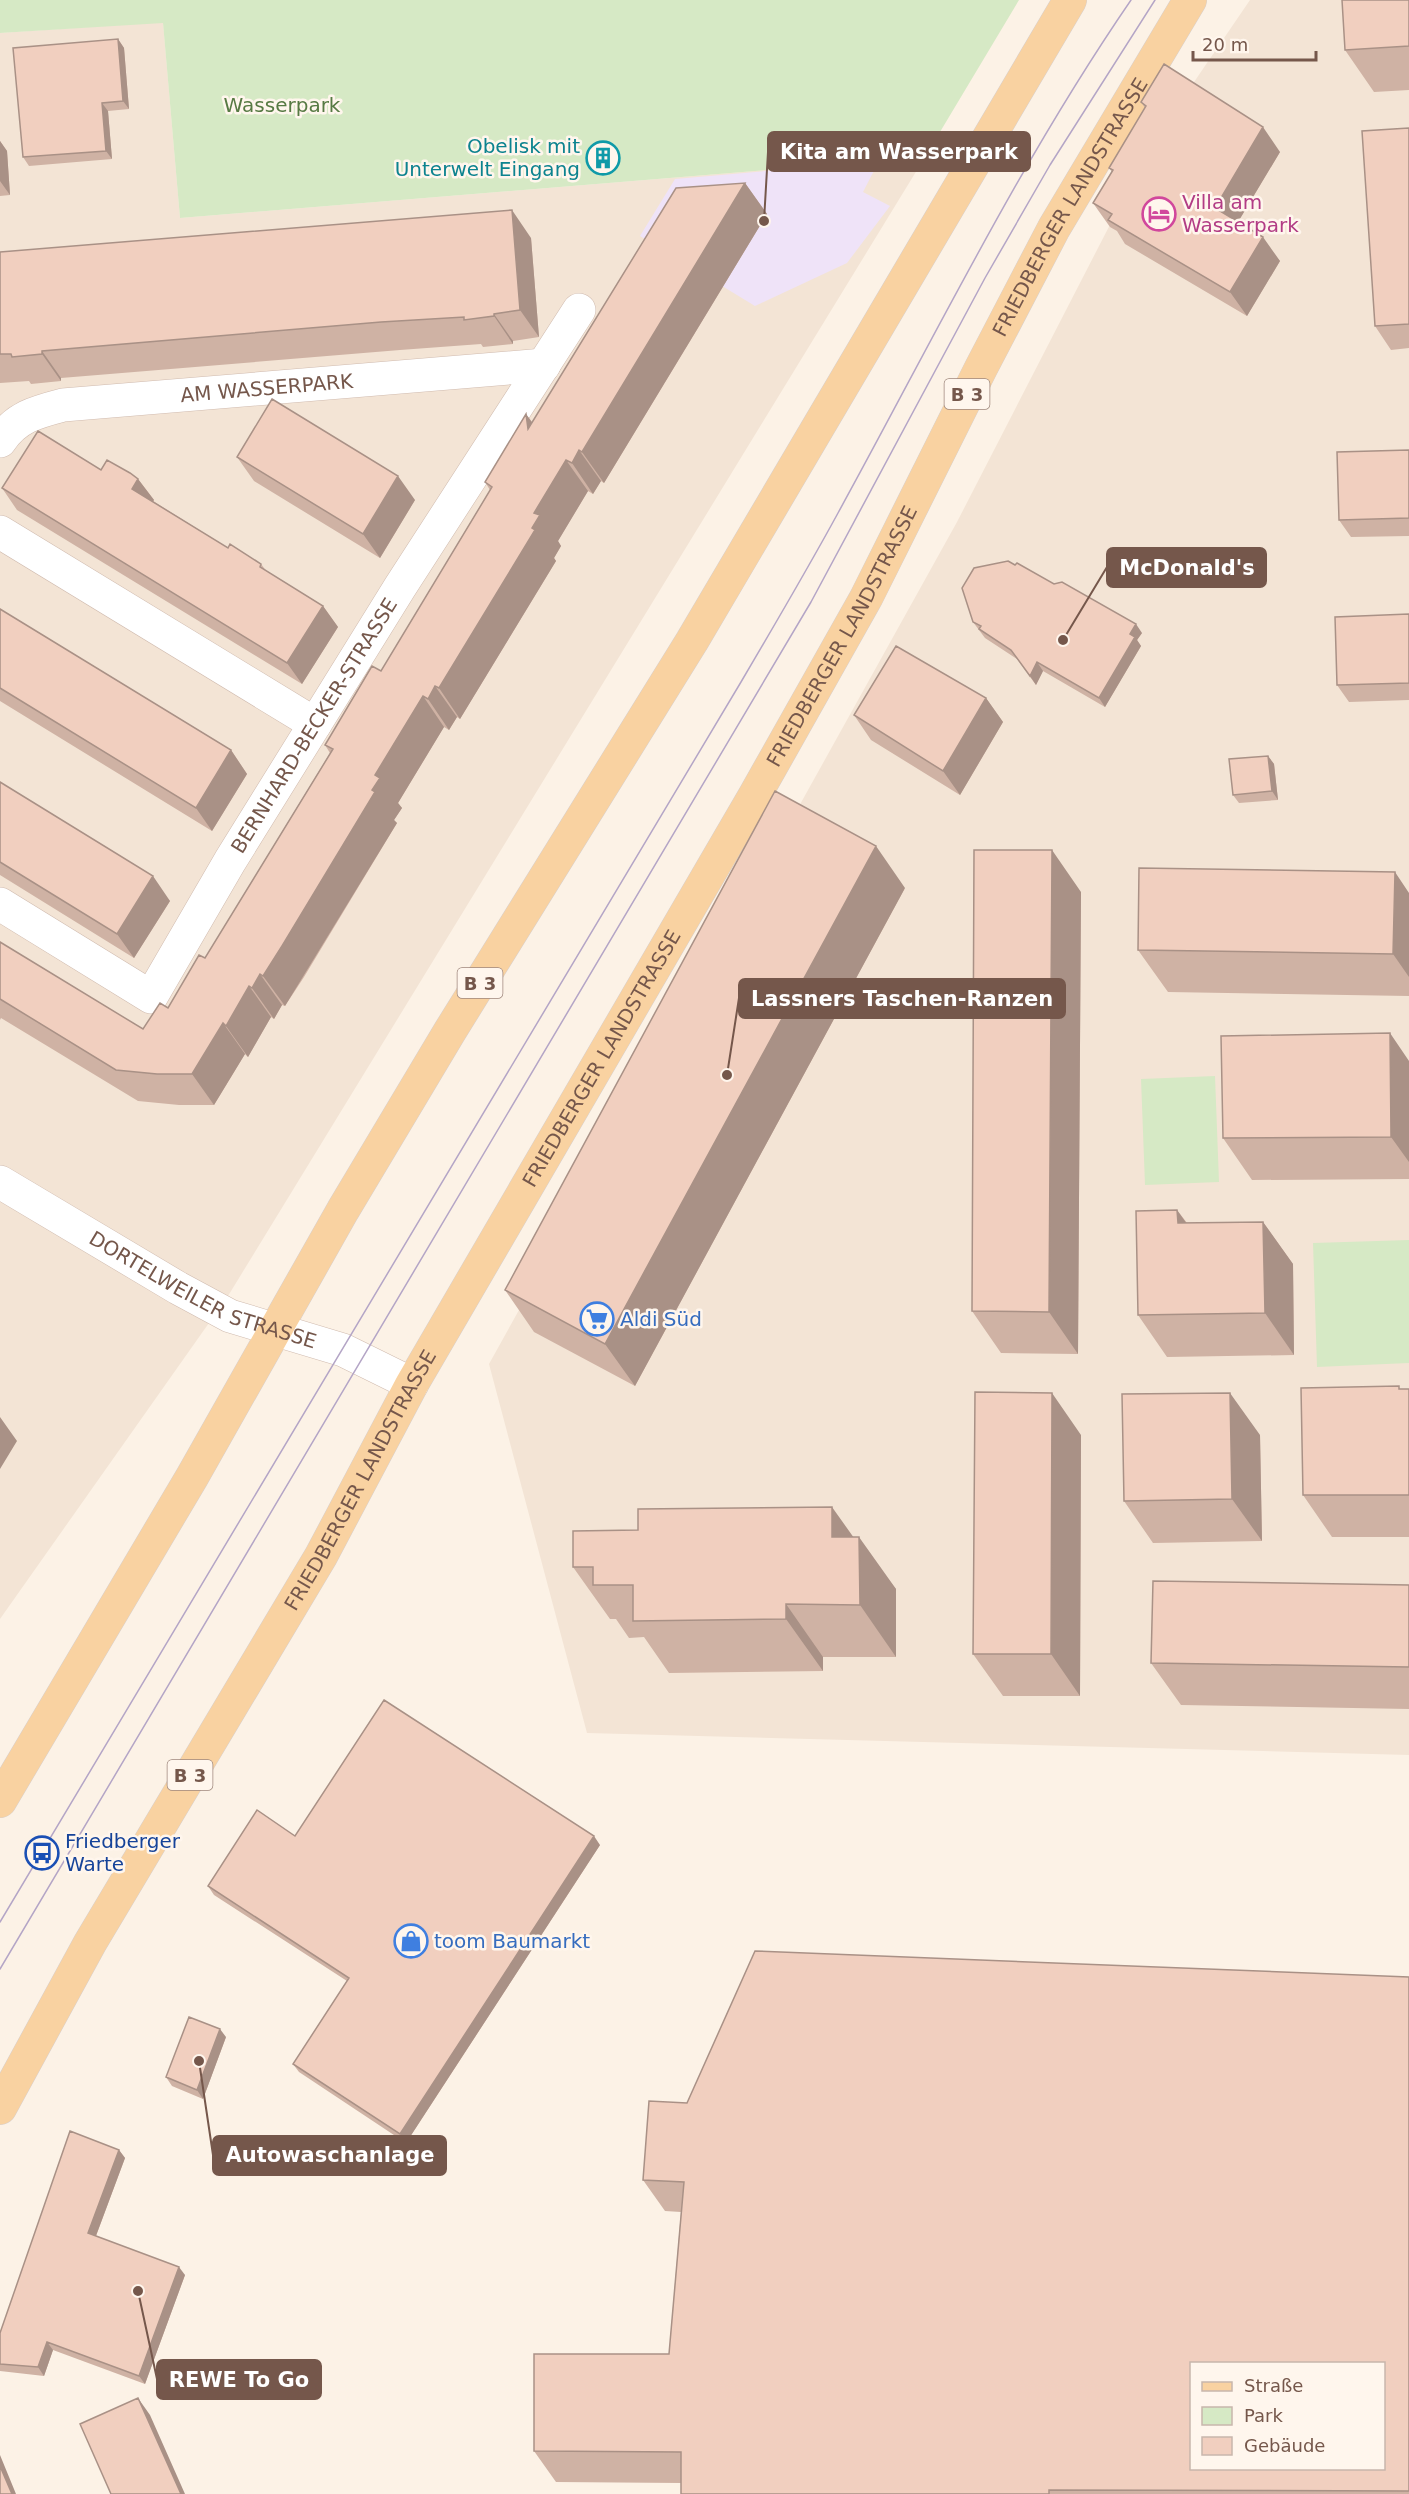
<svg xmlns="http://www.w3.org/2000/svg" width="1409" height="2494" font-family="'DejaVu Sans',sans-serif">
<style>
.residential{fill:#f3e4d5}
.education{fill:#efe3f8}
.green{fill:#d6e9c5}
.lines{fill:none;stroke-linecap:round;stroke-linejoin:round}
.street-casing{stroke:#d0bbaf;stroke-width:34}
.primary-casing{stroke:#d8d0cd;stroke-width:34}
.street{stroke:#fff;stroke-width:33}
.primary{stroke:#f9d2a1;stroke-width:33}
.tram{stroke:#b4a5c6;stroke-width:1.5}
.wall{fill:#cfb2a4}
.shaded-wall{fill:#a99186}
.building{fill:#f1cfbf;stroke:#a99186;stroke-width:1.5;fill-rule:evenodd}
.labels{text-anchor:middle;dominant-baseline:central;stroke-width:5;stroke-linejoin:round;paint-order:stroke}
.shield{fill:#fff6ed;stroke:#9e877c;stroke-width:1.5}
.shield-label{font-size:18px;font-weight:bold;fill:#75574b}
.park-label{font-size:20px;fill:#577a43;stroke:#fff6ed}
.culture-label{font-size:20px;fill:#0d838f;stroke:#fff6ed;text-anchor:end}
.hotel-label{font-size:20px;fill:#b23c85;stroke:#fff6ed;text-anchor:start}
.street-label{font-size:20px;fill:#75574b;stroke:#fff6ed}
.shop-label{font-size:20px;fill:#366cbe;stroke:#fff6ed;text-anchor:start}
.transit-label{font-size:20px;fill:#164399;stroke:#fff6ed;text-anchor:start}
.leader{fill:none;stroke:#75574b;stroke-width:2}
.callout-dot{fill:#75574b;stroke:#fff6ed;stroke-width:2}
.callout{fill:#75574b;stroke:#75574b;stroke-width:2}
.callout-label{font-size:21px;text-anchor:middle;font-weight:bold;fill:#fff}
</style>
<rect width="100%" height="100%" fill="#fcf2e6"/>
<path class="residential" d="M 1250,0 L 1409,0 L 1409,1755 L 587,1733 L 489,1364 L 957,522 L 1151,145 Z
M 163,22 L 180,218 L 925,157 L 228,1296 L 0,1619 L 0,33 Z"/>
<path class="education" d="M 879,161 L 863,192 L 890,206 L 847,263 L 755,306 L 640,236 L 675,179 Z"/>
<path class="green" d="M 0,0 L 1019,0 L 925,157 L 180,218 L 163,23 L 0,33 Z
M 1215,1076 L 1219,1182 L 1145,1185 L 1141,1079 Z
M 1409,1240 L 1409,1363 L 1317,1367 L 1313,1243 Z"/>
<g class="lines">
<defs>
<g id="street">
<path id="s1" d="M 0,441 C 16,417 36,412 63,405 L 544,365"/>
<path d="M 0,532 L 315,724"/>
<path id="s2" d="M 0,904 L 151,997 L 230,861 L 400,587 L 579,310"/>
<path id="s3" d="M 0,1182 L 178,1288 L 230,1316 L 343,1350 L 412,1384"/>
</g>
<g id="primary">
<path d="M 0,1801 L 192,1477 L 343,1210 L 450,1031 L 692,641 L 1070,0"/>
<path id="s4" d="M 0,2108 L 90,1943 L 321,1556 L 412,1384 L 755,795 L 866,598 L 981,368 L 1054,228 L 1190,0"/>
</g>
</defs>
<use href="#street" class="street-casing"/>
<use href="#primary" class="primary-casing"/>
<use href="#street" class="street"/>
<use href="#primary" class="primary"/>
<path class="tram" d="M 0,1922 L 741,682 C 774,626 807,570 838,513 C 933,340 1019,163 1131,0
M 0,1969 L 811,602 L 985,278 L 1050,165 L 1155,0"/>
</g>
<path class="wall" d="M 1409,0 L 1409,90 L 1374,92 L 1345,50 Z
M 118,39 L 124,48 L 129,109 L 108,111 L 112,159 L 29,166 L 23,157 Z
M 1141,102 L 1280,152 L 1238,222 L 1280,261 L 1247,316 L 1125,244 L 1117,231 L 1110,227 L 1093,203 L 1112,172 L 1109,168 L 1145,108 Z
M 1409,128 L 1409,348 L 1391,350 L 1375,326 Z
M 0,141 L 7,151 L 10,195 L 0,196 Z
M 745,183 L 767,214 L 604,483 L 601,481 L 593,494 L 588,491 L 558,541 L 561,546 L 554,558 L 556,561 L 460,719 L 457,717 L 449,730 L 444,727 L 398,803 L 402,808 L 394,820 L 397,823 L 304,977 L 285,1006 L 282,1005 L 274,1019 L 271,1017 L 248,1057 L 245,1054 L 214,1105 L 179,1105 L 138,1101 L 1,1018 L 0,1020 L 0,942 L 143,1029 L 168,1008 L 205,958 L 330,753 L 325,745 L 381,671 L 490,490 L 485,482 L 526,414 L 532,422 Z
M 531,238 L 539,337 L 513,341 L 513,344 L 483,347 L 481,344 L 400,350 L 61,378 L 61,381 L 31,384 L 29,381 L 0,383 L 0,252 Z
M 1409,450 L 1409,536 L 1351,537 L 1339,520 Z
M 237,457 L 415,500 L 380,558 L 254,481 Z
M 101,470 L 138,479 L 154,500 L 153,501 L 228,548 L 261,564 L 267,572 L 323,606 L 338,627 L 302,684 L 17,510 L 2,488 Z
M 0,609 L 231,750 L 247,774 L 212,831 L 0,701 Z
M 1409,614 L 1409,700 L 1349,702 L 1337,685 Z
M 973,622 L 1142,633 L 1137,640 L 1141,646 L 1105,707 L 1043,671 L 1036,685 L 1017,659 L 985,638 Z
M 986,698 L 1003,722 L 960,795 L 871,740 L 854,715 Z
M 1268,756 L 1274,764 L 1278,800 L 1239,803 L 1233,795 Z
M 0,782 L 170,901 L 134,958 L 0,875 Z
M 905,888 L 635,1386 L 534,1332 L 505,1290 Z
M 1081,892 L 1078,1354 L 1001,1353 L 972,1311 Z
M 1409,893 L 1409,996 L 1168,992 L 1138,950 Z
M 1409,1061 L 1409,1179 L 1252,1180 L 1223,1138 Z
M 1177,1210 L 1187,1223 L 1263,1222 L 1293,1264 L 1294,1355 L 1167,1357 L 1138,1315 Z
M 1401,1389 L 1409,1389 L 1409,1537 L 1332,1537 L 1303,1495 Z
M 1081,1435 L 1080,1696 L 1003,1696 L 973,1654 Z
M 1260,1435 L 1262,1541 L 1153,1543 L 1124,1501 Z
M 854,1537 L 896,1589 L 896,1657 L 823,1657 L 823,1671 L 669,1673 L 644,1637 L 629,1638 L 616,1619 L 610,1619 L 573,1567 Z
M 1409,1585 L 1409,1709 L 1181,1705 L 1151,1663 Z
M 295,1836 L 600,1845 L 406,2143 L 299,2072 L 293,2064 L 347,1981 L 214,1895 L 208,1886 Z
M 1409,1977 L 1409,2494 L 681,2494 L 681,2483 L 556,2482 L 534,2451 L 669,2354 L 681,2212 L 665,2211 L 643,2180 L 687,2103 Z
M 226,2037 L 203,2099 L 172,2086 L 166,2077 Z
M 119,2150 L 125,2158 L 96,2236 L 185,2275 L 145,2384 L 53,2350 L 44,2376 L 0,2371 L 0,2333 Z"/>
<path class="shaded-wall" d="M 118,39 L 124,48 L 129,109 L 123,101 Z
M 102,103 L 108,111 L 112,159 L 106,151 Z
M 1263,127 L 1280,152 L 1232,232 L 1215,208 Z
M 0,141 L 7,151 L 10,195 L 0,181 Z
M 745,183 L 767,214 L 604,483 L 582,452 Z
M 512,210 L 531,238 L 539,337 L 520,310 Z
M 1263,237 L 1280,261 L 1247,316 L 1230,292 Z
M 494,314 L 513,341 L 513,344 L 494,316 Z
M 42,351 L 61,378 L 61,381 L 42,354 Z
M 526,414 L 548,445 L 528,429 Z
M 579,450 L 601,481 L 593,494 L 572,463 Z
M 566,460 L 588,491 L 558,541 L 561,546 L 554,558 L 556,561 L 460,719 L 439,688 L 532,528 L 534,513 Z
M 398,476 L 415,500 L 380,558 L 363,534 Z
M 138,479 L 154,500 L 147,510 L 132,489 Z
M 323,606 L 338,627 L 302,684 L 287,663 Z
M 1136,624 L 1142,633 L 1137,640 L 1141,646 L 1105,707 L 1099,698 L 1130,634 Z
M 1037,662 L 1043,671 L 1036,685 L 1030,676 Z
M 435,686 L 457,717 L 449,730 L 428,699 Z
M 423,696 L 444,727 L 398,803 L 402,808 L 394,820 L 397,823 L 285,1006 L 263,976 L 375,775 Z
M 986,698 L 1003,722 L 960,795 L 943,771 Z
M 231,750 L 247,774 L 212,831 L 196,808 Z
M 1268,756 L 1274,764 L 1278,800 L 1272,791 Z
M 876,846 L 905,888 L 635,1386 L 605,1344 Z
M 1052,850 L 1081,892 L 1078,1354 L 1049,1312 Z
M 1395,872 L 1409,893 L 1409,977 L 1393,954 Z
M 153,876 L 170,901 L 134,958 L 117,934 Z
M 260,974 L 282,1005 L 274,1019 L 252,988 Z
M 249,986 L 271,1017 L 248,1057 L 226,1026 Z
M 223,1023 L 245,1054 L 214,1105 L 192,1074 Z
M 1390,1033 L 1409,1061 L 1409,1162 L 1391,1137 Z
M 1177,1210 L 1207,1252 L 1178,1223 Z
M 1263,1222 L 1293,1264 L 1294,1355 L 1265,1313 Z
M 1052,1393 L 1081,1435 L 1080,1696 L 1051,1654 Z
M 1230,1393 L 1260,1435 L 1262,1541 L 1232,1499 Z
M 0,1417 L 17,1441 L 0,1469 Z
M 832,1507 L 859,1545 L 859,1537 L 896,1589 L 896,1657 L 860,1605 L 832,1537 Z
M 786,1604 L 823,1657 L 823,1671 L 786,1619 Z
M 594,1836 L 600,1845 L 406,2143 L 400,2134 Z
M 220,2029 L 226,2037 L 203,2099 L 197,2090 Z
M 119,2150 L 125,2158 L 94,2241 L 88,2233 Z
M 179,2267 L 185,2275 L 145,2384 L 139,2376 Z
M 47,2342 L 53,2350 L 44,2376 L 38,2367 Z
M 138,2398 L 150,2415 L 185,2494 L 181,2494 Z
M 0,2455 L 16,2494 L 12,2494 L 0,2466 Z"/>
<path class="building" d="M 1342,0 L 1409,0 L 1409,46 L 1345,50 Z
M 118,39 L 123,101 L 102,103 L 106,151 L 23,157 L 13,48 Z
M 1164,64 L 1263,127 L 1215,208 L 1263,237 L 1230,292 L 1108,220 L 1112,214 L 1093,203 L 1113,170 L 1109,168 L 1146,106 L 1141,102 Z
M 1409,128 L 1409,324 L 1375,326 L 1362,131 Z
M 745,183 L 582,452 L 579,450 L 572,463 L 566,460 L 534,513 L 540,515 L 532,528 L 535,530 L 439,688 L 435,686 L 428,699 L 423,696 L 375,775 L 380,778 L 372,790 L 375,792 L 282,946 L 263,976 L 260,974 L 252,988 L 249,986 L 226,1026 L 223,1023 L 192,1074 L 157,1074 L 116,1070 L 0,999 L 0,942 L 143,1029 L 160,1003 L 168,1008 L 199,955 L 205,958 L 333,749 L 325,745 L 372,666 L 381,671 L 492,487 L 485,482 L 526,414 L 528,429 L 676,188 Z
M 512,210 L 520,310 L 494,314 L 494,316 L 464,320 L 464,317 L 381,322 L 42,351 L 42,354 L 12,357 L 11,354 L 0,354 L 0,252 Z
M 272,399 L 398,476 L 363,534 L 237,457 Z
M 38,431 L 101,470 L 107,460 L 130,473 L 138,479 L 132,489 L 228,548 L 230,544 L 261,564 L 260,567 L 323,606 L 287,663 L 2,488 Z
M 1409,450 L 1409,518 L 1339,520 L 1337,452 Z
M 1008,561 L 1015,565 L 1017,563 L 1054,584 L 1062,582 L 1136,624 L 1130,634 L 1135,637 L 1099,698 L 1037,662 L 1030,676 L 1011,650 L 979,629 L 981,626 L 973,622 L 962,588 L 974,568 Z
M 0,609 L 231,750 L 196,808 L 0,688 Z
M 1409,614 L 1409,683 L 1337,685 L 1335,617 Z
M 896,646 L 986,698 L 943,771 L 854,715 Z
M 1268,756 L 1272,791 L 1233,795 L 1229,759 Z
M 0,782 L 153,876 L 117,934 L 0,862 Z
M 775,791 L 876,846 L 605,1344 L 505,1290 Z
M 974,850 L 1052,850 L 1049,1312 L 972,1311 Z
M 1139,868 L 1395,872 L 1393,954 L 1138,950 Z
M 1390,1033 L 1391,1137 L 1223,1138 L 1221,1036 Z
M 1177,1210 L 1178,1223 L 1263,1222 L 1265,1313 L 1138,1315 L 1136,1211 Z
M 1399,1386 L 1399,1389 L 1409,1389 L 1409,1495 L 1303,1495 L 1301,1388 Z
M 975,1392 L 1052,1393 L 1051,1654 L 973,1654 Z
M 1230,1393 L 1232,1499 L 1124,1501 L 1122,1394 Z
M 832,1507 L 832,1537 L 859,1537 L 860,1605 L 786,1604 L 786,1619 L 633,1621 L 633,1585 L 593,1585 L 593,1567 L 573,1567 L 573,1531 L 638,1530 L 638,1509 Z
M 1153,1581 L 1409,1585 L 1409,1667 L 1151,1663 Z
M 384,1700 L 594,1836 L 400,2134 L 293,2064 L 349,1978 L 208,1886 L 257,1810 L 295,1836 Z
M 755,1951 L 1409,1977 L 1409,2491 L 1049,2490 L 1049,2494 L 681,2494 L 681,2452 L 534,2451 L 534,2354 L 669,2354 L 684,2182 L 643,2180 L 649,2101 L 687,2103 ZM 1191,2364 L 1383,2364 L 1383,2469 L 1191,2469 Z
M 189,2017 L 220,2029 L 197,2090 L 166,2077 Z
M 70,2131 L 119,2150 L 88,2233 L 179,2267 L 139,2376 L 47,2342 L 38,2367 L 0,2364 L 0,2333 Z
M 138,2398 L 181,2494 L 111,2494 L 80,2424 Z
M 0,2466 L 12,2494 L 0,2494 Z"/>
<defs>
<symbol id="building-ring" viewBox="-11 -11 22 22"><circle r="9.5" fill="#fff6ed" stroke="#0f9aa8" stroke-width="1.5"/><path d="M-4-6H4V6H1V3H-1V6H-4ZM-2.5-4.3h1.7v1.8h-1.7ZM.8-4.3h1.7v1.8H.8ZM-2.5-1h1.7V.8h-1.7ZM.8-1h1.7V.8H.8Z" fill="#0f9aa8"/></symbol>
<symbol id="hotel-ring" viewBox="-11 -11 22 22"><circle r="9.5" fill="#fff6ed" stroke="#d1479c" stroke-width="1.5"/><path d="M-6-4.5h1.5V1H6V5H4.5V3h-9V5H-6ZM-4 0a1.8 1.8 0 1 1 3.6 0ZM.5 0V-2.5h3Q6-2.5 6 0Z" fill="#d1479c"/></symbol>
<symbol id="supermarket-ring" viewBox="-11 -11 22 22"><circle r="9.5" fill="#fff6ed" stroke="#3f7fe0" stroke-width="1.5"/><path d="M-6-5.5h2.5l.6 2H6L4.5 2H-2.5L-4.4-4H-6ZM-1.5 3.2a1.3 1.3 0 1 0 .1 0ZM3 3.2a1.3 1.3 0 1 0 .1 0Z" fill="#3f7fe0"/></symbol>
<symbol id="bus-ring" viewBox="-11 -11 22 22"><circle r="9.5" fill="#fff6ed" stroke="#1a4fb4" stroke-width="1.5"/><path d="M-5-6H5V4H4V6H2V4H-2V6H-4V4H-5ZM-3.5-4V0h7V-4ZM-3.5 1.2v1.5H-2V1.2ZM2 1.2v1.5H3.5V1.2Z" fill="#1a4fb4"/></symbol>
<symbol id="shop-ring" viewBox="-11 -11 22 22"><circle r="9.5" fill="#fff6ed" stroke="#3f7fe0" stroke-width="1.5"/><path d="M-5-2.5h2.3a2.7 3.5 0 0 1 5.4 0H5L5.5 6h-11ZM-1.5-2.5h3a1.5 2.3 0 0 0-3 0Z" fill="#3f7fe0"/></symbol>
</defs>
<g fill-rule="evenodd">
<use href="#building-ring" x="584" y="139" width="38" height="38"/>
<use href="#hotel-ring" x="1140" y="195" width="38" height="38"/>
<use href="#supermarket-ring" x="578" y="1300" width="38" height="38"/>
<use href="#bus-ring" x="23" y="1834" width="38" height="38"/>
<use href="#shop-ring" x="392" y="1922" width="38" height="38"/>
</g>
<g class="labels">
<g class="shield">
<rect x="944.5" y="379" width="45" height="30" rx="4.5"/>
<rect x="457.5" y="968" width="45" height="30" rx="4.5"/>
<rect x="167.5" y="1760" width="45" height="30" rx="4.5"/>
</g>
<g class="shield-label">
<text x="967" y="394">B 3</text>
<text x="480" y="983">B 3</text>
<text x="190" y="1775">B 3</text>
</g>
<g class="park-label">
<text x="282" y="105">Wasserpark</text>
</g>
<g class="culture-label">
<text x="580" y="146">Obelisk mit<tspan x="580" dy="23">Unterwelt Eingang</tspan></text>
</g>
<g class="hotel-label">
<text x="1182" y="202">Villa am<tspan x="1182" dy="23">Wasserpark</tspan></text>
</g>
<g class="street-label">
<text stroke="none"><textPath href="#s4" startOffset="2182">FRIEDBERGER LANDSTRASSE</textPath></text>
<text stroke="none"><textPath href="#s1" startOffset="279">AM WASSERPARK</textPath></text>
<text stroke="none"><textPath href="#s4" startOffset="1696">FRIEDBERGER LANDSTRASSE</textPath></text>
<text stroke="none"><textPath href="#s2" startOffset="494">BERNHARD-BECKER-STRASSE</textPath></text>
<text stroke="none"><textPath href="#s4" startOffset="1210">FRIEDBERGER LANDSTRASSE</textPath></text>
<text stroke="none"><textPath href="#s3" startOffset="231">DORTELWEILER STRASSE</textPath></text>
<text stroke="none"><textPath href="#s4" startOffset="724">FRIEDBERGER LANDSTRASSE</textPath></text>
</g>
<g class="shop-label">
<text x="620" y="1319">Aldi Süd</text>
<text x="434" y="1941">toom Baumarkt</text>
</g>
<g class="transit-label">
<text x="65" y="1841">Friedberger<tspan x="65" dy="23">Warte</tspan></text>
</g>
</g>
<path class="leader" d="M764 221L768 152M1063 640L1107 567M727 1075L739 998M199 2061L213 2155M138 2291L157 2379"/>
<g class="callout-dot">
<circle cx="764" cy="221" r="6"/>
<circle cx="1063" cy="640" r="6"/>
<circle cx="727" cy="1075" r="6"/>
<circle cx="199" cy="2061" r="6"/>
<circle cx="138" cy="2291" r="6"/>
</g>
<g class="callout">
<rect x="768" y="132" width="262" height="39" rx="6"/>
<rect x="1107" y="548" width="159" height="39" rx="6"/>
<rect x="739" y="979" width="326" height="39" rx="6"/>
<rect x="213" y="2136" width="233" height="39" rx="6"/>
<rect x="157" y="2360" width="164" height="39" rx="6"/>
</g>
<g class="callout-label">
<text x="899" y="159">Kita am Wasserpark</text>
<text x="1187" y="575">McDonald's</text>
<text x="902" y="1006">Lassners Taschen-Ranzen</text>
<text x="330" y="2162">Autowaschanlage</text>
<text x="239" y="2387">REWE To Go</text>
</g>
<rect x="1190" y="2362" width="195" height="108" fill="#fff6ed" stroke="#c8b6ac" stroke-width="1.5"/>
<rect x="1202" y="2382" width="30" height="9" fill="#f9d2a1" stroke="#c8b6ac" stroke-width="1.5"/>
<text x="1244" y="2392" font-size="18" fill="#75574b">Straße</text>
<rect x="1202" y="2407" width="30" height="18" fill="#d6e9c5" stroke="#c8b6ac" stroke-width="1.5"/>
<text x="1244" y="2422" font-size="18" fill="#75574b">Park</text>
<rect x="1202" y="2437" width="30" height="18" fill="#f1cfbf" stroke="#c8b6ac" stroke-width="1.5"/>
<text x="1244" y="2452" font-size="18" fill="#75574b">Gebäude</text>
<path d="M1193 51v9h123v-9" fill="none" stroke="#75574b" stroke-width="3"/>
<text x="1202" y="51" font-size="18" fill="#75574b" stroke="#fff6ed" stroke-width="4.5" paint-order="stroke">20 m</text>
</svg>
